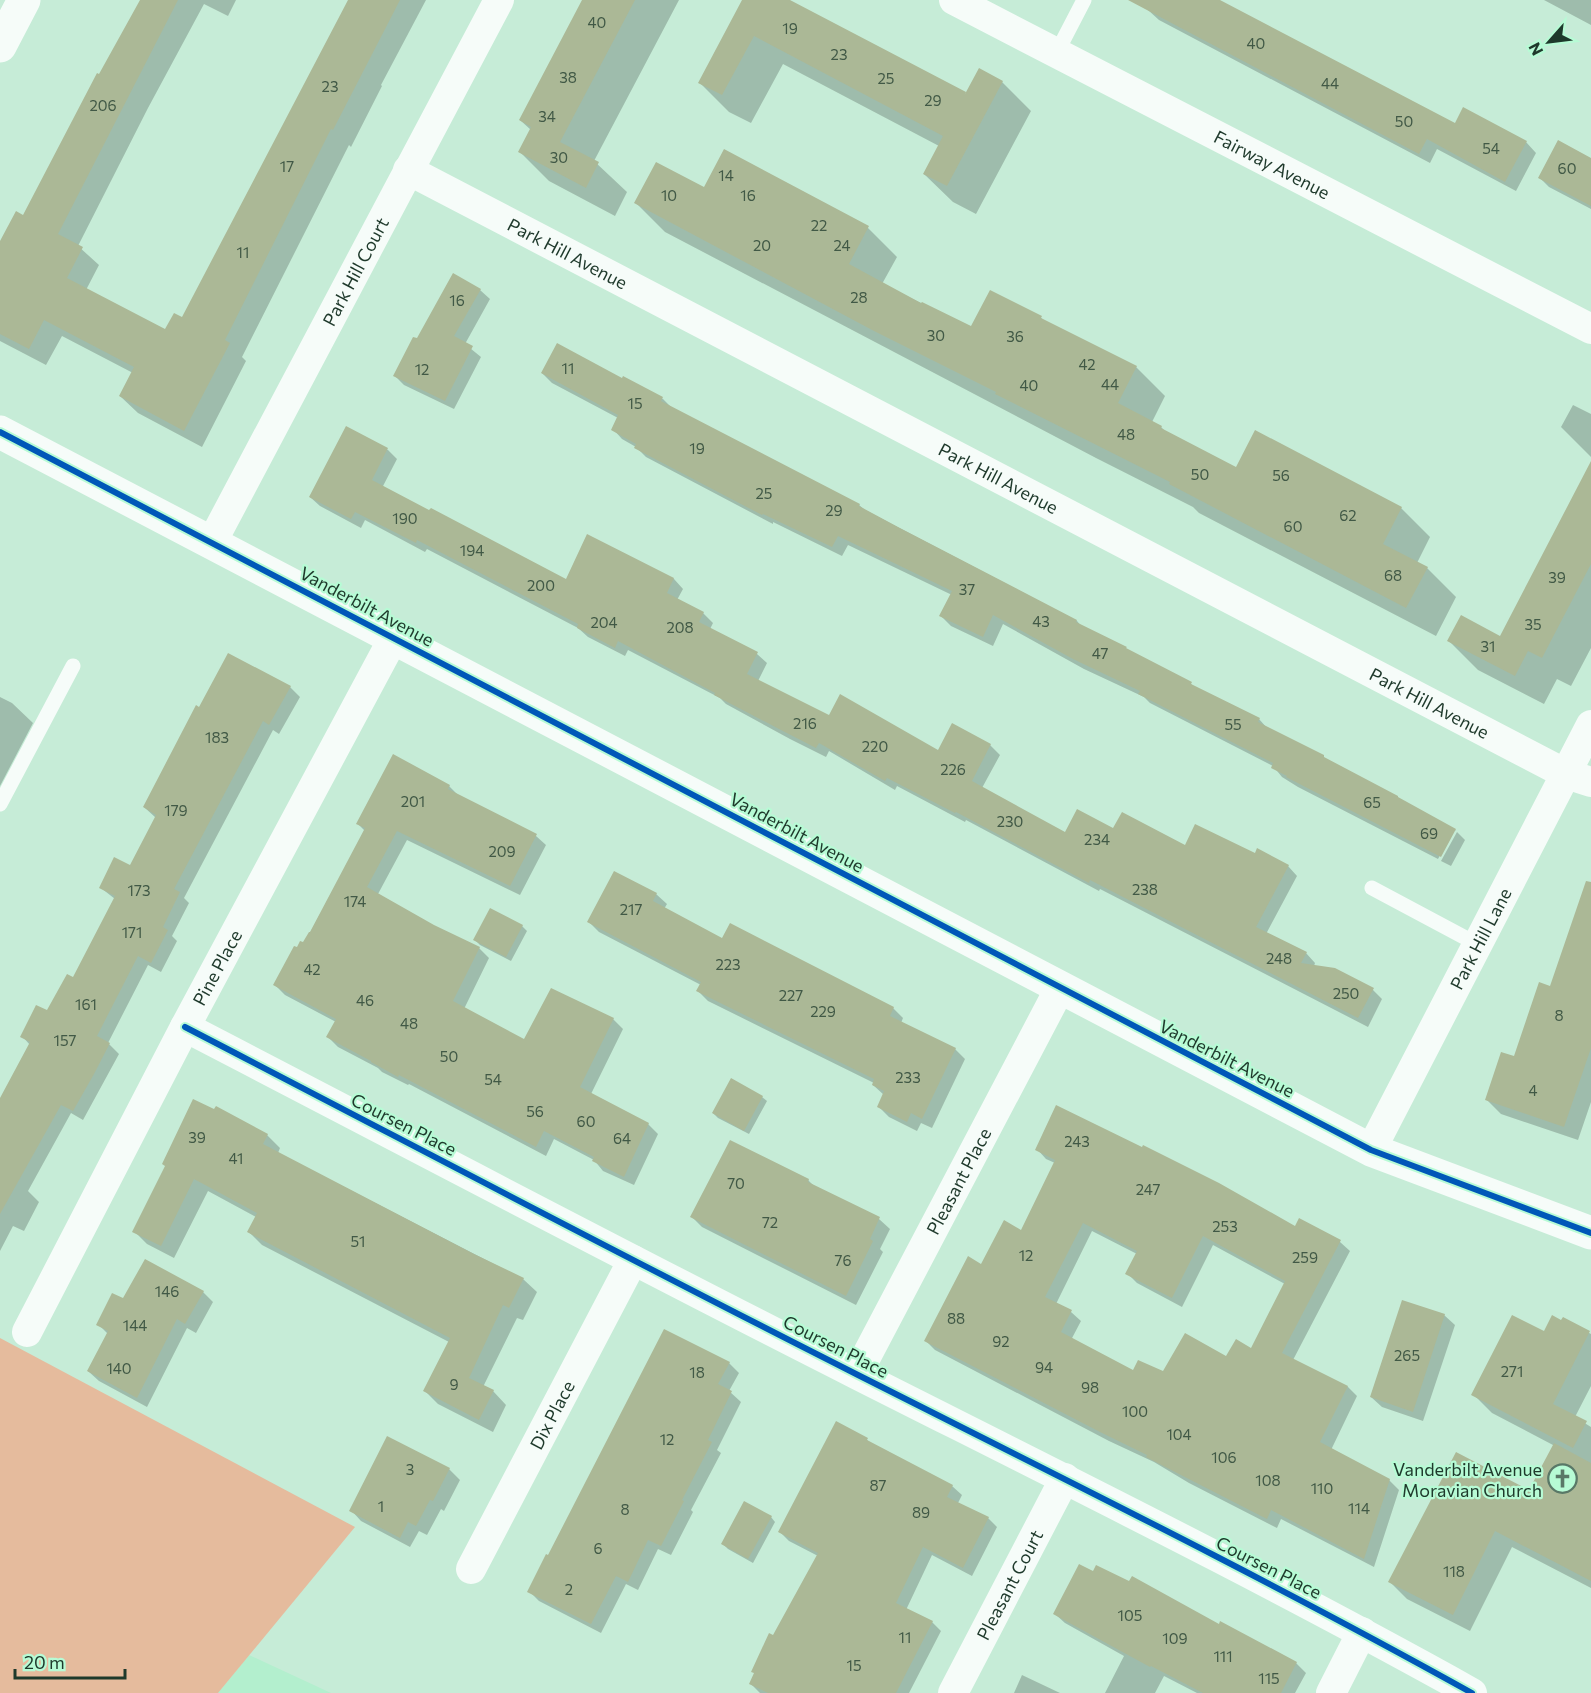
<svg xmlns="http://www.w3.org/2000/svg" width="1591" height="1693" font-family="Commissioner,sans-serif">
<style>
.built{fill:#b3efce}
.forest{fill:#e5bb9d}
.shadow{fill:#0003;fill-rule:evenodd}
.building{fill:#abb896;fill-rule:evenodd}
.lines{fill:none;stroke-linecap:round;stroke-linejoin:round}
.lane{stroke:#f6fcf9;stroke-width:15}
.street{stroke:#f6fcf9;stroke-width:30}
.secondary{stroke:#f6fcf9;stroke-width:33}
.cycleway-casing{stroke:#b7fbd5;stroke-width:10}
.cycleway{stroke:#0057b8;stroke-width:6}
.labels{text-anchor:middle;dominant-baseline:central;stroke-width:4.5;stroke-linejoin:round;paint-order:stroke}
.number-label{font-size:15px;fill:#415946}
.street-label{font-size:18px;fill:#1e392b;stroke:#b7fbd5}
.poi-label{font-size:18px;fill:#1e392b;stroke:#b7fbd5;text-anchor:end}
</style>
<rect width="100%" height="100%" fill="#c6ecd7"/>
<path class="built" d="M 249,1655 L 331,1693 L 218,1693 Z"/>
<path class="forest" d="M 0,1338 L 355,1527 L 218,1693 L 0,1693 Z"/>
<path class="shadow" d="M 141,0 L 236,0 L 228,16 L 204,4 L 148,108 L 78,246 L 99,265 L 86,290 L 166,331 L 182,319 L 349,0 L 426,0 L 381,85 L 382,86 L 351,147 L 349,145 L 242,357 L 246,361 L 202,447 L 138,413 L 120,396 L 133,373 L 62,336 L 46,365 L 0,341 L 0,244 L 24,217 Z
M 584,0 L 679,0 L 594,161 L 627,192 L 615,216 L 549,181 L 520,152 L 531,130 L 520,120 Z
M 743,0 L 787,0 L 966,95 L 1002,82 L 1031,111 L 976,214 L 953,202 L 924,174 L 939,146 L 783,64 L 751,123 L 729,112 L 700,83 Z
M 1154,0 L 1220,0 L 1220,1 L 1456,125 L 1526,142 L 1536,153 L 1516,191 L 1437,149 L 1430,163 L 1159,20 L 1148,10 Z
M 1544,0 L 1591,0 L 1591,25 Z
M 725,151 L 868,228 L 897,257 L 882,284 L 972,328 L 1041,318 L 1046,322 L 1136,367 L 1165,396 L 1152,422 L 1161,427 L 1167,433 L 1236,469 L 1401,508 L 1430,537 L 1417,563 L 1427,568 L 1456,597 L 1436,636 L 1199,513 L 1193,507 L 1096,458 L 665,232 L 636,203 L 704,189 Z
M 1591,159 L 1591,209 L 1549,187 L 1540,178 Z
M 480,290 L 490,299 L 465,344 L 481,357 L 454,409 L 404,385 L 395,376 L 417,340 Z
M 542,373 L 623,381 L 624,378 L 663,399 L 672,408 L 859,505 L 865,510 L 1077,621 L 1082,627 L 1191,684 L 1196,689 L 1259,719 L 1267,728 L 1456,831 L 1453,831 L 1438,859 L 1298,787 L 1282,777 L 1273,766 L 1150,703 L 1144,697 L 1084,669 L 1003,624 L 993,646 L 951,626 L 941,616 L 952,595 L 848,545 L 842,556 L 773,522 L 773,524 L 646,457 L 636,447 L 622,439 L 613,429 L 618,418 L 552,383 Z
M 1573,405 L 1591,414 L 1591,457 L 1561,427 Z
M 346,428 L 388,450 L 397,459 L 382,488 L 567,581 L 587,536 L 674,579 L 683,589 L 677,600 L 703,613 L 713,623 L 710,629 L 757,654 L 767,663 L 758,681 L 830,717 L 939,752 L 990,745 L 1000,755 L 982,788 L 1066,834 L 1114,830 L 1186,847 L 1255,855 L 1288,866 L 1297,876 L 1266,934 L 1306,953 L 1315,963 L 1314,966 L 1373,990 L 1382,999 L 1368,1027 L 1100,889 L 1099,891 L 966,820 L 965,822 L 897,786 L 895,790 L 829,751 L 826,757 L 790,739 L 726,704 L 720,698 L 628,650 L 625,656 L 588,637 L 578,628 L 427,549 L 425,552 L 365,520 L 361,528 L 320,506 L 310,497 Z
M 1591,464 L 1591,648 L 1571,686 L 1557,679 L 1544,704 L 1478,670 L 1449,641 L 1501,638 Z
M 290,687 L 300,697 L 279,734 L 273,730 L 184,898 L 189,903 L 172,936 L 177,941 L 161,972 L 148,965 L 108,1043 L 119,1054 L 83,1120 L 71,1113 L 28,1191 L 39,1202 L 24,1231 L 13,1226 L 0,1251 L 0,1101 L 30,1045 L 22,1036 L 47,1012 L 73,979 L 115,899 L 101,888 L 131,867 L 156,818 L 144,807 L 200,709 Z
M 0,697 L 12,703 L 33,723 L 0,786 Z
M 449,786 L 459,796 L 536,836 L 546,845 L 520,895 L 407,840 L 378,894 L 434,926 L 479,948 L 489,958 L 464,1009 L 525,1041 L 613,1019 L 623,1029 L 591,1094 L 648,1124 L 658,1134 L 634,1185 L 603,1171 L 594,1160 L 554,1139 L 546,1156 L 409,1084 L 408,1085 L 382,1072 L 378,1068 L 338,1047 L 328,1037 L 336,1022 L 285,995 L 275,985 L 298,949 L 304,944 L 365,831 L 358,824 Z
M 1457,832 L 1465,840 L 1451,866 L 1441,861 Z
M 615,873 L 656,894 L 667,904 L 664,909 L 723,940 L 893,1008 L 903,1018 L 901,1023 L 955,1049 L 965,1059 L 932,1128 L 921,1123 L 917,1131 L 889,1117 L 879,1107 L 884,1095 L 873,1085 L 874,1083 L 708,1001 L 698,991 L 701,985 L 599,932 L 589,922 Z
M 1591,897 L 1591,1102 L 1578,1140 L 1501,1114 L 1487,1100 L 1515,1058 L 1551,988 Z
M 522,926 L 527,931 L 511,961 L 480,945 L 475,940 Z
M 762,1097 L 767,1101 L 749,1134 L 718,1118 L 713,1113 Z
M 267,1135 L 280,1148 L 278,1153 L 523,1279 L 537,1292 L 523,1320 L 517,1318 L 483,1387 L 493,1391 L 506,1405 L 493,1432 L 438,1404 L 425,1391 L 449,1342 L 262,1245 L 249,1232 L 256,1217 L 208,1191 L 174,1258 L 147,1244 L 134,1231 L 167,1167 Z
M 1037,1149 L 1295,1228 L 1299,1220 L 1340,1242 L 1350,1251 L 1293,1360 L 1348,1387 L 1357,1396 L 1331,1450 L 1389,1480 L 1399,1490 L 1374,1567 L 1281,1519 L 1277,1528 L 1189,1483 L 1154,1462 L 1109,1441 L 935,1350 L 926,1341 L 982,1266 L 1022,1232 L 1055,1163 L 1046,1159 ZM 1092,1231 L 1137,1254 L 1127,1273 L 1137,1283 L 1182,1307 L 1213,1245 L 1285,1284 L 1252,1350 L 1163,1373 L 1134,1373 L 1071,1340 L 1081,1321 L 1071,1312 L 1056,1304 Z
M 808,1180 L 817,1189 L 879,1219 L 890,1229 L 880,1249 L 883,1252 L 856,1305 L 702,1227 L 692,1217 Z
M 203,1292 L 213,1302 L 196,1333 L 187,1328 L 147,1407 L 99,1381 L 88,1371 L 108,1334 L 98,1324 L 124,1300 Z
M 1444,1315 L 1455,1325 L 1423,1421 L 1382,1407 L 1371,1397 Z
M 1563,1319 L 1591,1334 L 1591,1386 L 1575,1417 L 1591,1427 L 1591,1465 L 1492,1413 L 1473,1394 Z
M 729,1363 L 739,1373 L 729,1391 L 741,1402 L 717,1450 L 721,1453 L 691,1510 L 693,1512 L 671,1555 L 658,1549 L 638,1590 L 626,1584 L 601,1633 L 539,1601 L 529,1591 Z
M 388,1438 L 449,1469 L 460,1480 L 444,1511 L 441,1509 L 427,1535 L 419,1531 L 410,1547 L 361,1521 L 351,1510 Z
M 867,1440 L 872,1444 L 952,1486 L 962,1495 L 958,1503 L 988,1518 L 997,1527 L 972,1576 L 932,1555 L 906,1610 L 932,1622 L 941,1631 L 909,1693 L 760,1693 L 751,1684 L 773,1637 L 818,1556 L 789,1541 L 780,1532 Z
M 1591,1473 L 1591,1588 L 1512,1547 L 1470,1631 L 1407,1599 L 1389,1581 L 1530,1492 Z
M 771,1517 L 775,1522 L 753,1563 L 728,1549 L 723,1544 Z
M 1055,1614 L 1219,1626 L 1296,1663 L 1306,1673 L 1295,1693 L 1197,1693 L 1164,1676 L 1155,1693 L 1105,1693 L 1124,1656 L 1065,1623 Z
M 1022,1675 L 1060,1693 L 1014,1693 Z"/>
<path class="building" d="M 140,0 L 178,0 L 58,234 L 83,247 L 67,278 L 165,329 L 174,313 L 182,317 L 348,0 L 400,0 L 333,130 L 331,129 L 225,340 L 230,343 L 184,431 L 119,396 L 134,367 L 44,320 L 29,349 L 0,334 L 0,241 L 16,211 L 23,215 L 97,73 L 99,74 Z
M 582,0 L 635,0 L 560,142 L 599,162 L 586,188 L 518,152 L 531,127 L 519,120 Z
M 742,0 L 790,0 L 966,92 L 958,107 L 979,68 L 1003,81 L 947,186 L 923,174 L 943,136 L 754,36 L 722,95 L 698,83 Z
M 1128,0 L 1220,0 L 1455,123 L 1463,107 L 1527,141 L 1505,182 L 1427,139 L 1419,154 Z
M 1558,140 L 1591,158 L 1591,206 L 1538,178 Z
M 724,149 L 869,226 L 849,264 L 921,303 L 922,302 L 971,326 L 990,290 L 1042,316 L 1041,318 L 1137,366 L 1118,403 L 1162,426 L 1161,428 L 1236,467 L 1255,430 L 1402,507 L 1383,544 L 1428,567 L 1406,608 L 1169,484 L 1170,482 L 995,394 L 996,392 L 874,331 L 634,203 L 656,162 L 704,187 Z
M 453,273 L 481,289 L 454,336 L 473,346 L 445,401 L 393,376 L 413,337 L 417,338 Z
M 557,343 L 622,378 L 623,376 L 663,397 L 661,401 L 860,504 L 859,506 L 898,527 L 1077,620 L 1076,622 L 1127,647 L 1126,648 L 1192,682 L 1191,684 L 1260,718 L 1258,722 L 1324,755 L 1324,757 L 1398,796 L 1398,797 L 1456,829 L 1441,857 L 1286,777 L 1287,776 L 1271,768 L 1273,763 L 1138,694 L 1140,691 L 1073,659 L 993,615 L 983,637 L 939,616 L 952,591 L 838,536 L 832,547 L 763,514 L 762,515 L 634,448 L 636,444 L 611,430 L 618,415 L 541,373 Z
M 346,426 L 388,448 L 372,480 L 429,510 L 431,508 L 566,579 L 587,534 L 674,578 L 667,593 L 704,612 L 699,622 L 758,652 L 747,674 L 829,715 L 840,694 L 938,750 L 952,723 L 991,744 L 972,781 L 1065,832 L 1077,809 L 1113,828 L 1122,812 L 1185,845 L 1195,824 L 1255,853 L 1257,848 L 1289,865 L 1256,927 L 1307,952 L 1301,963 L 1335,968 L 1374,988 L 1358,1018 L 1090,880 L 1089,883 L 956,812 L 955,813 L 887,778 L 885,781 L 819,743 L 816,748 L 779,729 L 714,695 L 715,693 L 618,641 L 615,648 L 577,628 L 578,624 L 417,540 L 416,543 L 355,512 L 351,519 L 309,497 Z
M 1591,461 L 1591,564 L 1542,658 L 1528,651 L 1515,676 L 1447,641 L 1461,615 L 1500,636 Z
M 228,653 L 291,686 L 269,725 L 263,721 L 174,889 L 180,892 L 163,927 L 168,930 L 151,963 L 138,956 L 97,1036 L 110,1043 L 94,1074 L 73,1111 L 61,1105 L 0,1214 L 0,1098 L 30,1042 L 20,1037 L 36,1005 L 47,1010 L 67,974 L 73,977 L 115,896 L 99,888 L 114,857 L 130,865 L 156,815 L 143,807 L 196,705 L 199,707 Z
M 393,754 L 450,785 L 448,789 L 537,834 L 510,886 L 397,831 L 367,887 L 434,925 L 480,947 L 453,1001 L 524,1039 L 551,988 L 614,1018 L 580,1087 L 649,1123 L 624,1177 L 592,1161 L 594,1157 L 544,1131 L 536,1147 L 399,1075 L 398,1077 L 371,1062 L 371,1061 L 326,1037 L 336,1019 L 273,985 L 294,946 L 297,947 L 300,941 L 303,942 L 309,932 L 310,932 L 365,828 L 356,824 Z
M 614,871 L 657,893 L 653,901 L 722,938 L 730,923 L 894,1007 L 890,1016 L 956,1048 L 922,1119 L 911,1113 L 907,1122 L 877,1107 L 884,1091 L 872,1085 L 874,1079 L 696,991 L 701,982 L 587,922 Z
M 1586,881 L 1591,882 L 1591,1048 L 1564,1127 L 1485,1100 L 1501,1052 L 1514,1056 L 1539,982 L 1550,986 Z
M 490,908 L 523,925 L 506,957 L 473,940 Z
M 731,1078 L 763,1096 L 744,1131 L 712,1113 Z
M 193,1099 L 214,1109 L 216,1106 L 268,1134 L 263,1144 L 474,1254 L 524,1278 L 509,1308 L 503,1305 L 469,1378 L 494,1390 L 479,1420 L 423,1391 L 450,1338 L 247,1232 L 257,1213 L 194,1179 L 161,1246 L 132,1232 L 165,1166 L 162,1164 Z
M 1056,1105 L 1142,1147 L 1143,1145 L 1219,1183 L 1295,1226 L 1299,1218 L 1341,1240 L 1282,1353 L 1348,1386 L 1320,1442 L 1390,1479 L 1364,1559 L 1271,1510 L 1267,1519 L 1177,1473 L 1146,1457 L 1147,1455 L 1100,1432 L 924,1341 L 968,1256 L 981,1264 L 1004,1220 L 1021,1230 L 1055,1160 L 1035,1150 ZM 1083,1223 L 1137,1251 L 1125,1274 L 1172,1298 L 1203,1236 L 1285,1281 L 1251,1348 L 1236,1339 L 1226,1356 L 1185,1333 L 1163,1371 L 1138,1360 L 1133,1370 L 1061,1332 L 1072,1310 L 1045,1297 Z
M 730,1140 L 809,1179 L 808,1182 L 880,1217 L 870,1239 L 873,1241 L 846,1296 L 690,1217 Z
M 145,1259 L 204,1291 L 185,1324 L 177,1319 L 137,1398 L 87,1371 L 108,1331 L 96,1325 L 112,1293 L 123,1298 Z
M 1402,1300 L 1445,1314 L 1413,1412 L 1370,1397 Z
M 1512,1315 L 1544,1331 L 1552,1315 L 1561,1320 L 1563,1317 L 1590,1331 L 1553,1404 L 1587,1421 L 1573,1448 L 1471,1395 Z
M 664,1329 L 730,1362 L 718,1384 L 732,1391 L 708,1440 L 712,1442 L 682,1500 L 684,1501 L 661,1546 L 648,1540 L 628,1582 L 616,1576 L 591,1624 L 527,1592 L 546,1554 L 548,1555 Z
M 836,1421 L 868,1438 L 867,1440 L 953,1485 L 947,1497 L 989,1517 L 963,1568 L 923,1547 L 896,1603 L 933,1621 L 896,1693 L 768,1693 L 749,1684 L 754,1673 L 751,1672 L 769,1633 L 773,1635 L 818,1553 L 778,1532 Z
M 387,1436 L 450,1468 L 433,1501 L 430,1500 L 416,1526 L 408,1522 L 400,1538 L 349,1511 Z
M 1554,1443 L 1591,1463 L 1591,1581 L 1495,1531 L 1453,1615 L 1388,1582 L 1456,1452 L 1529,1490 Z
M 744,1501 L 772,1516 L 748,1559 L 721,1544 Z
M 1079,1564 L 1093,1571 L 1096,1565 L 1129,1581 L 1132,1576 L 1219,1624 L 1220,1621 L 1297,1662 L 1281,1693 L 1203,1693 L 1151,1666 L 1150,1667 L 1053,1614 Z"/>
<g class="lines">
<path class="lane" d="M 1056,54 L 1084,0
M 0,804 L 73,666
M 1372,888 L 1477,944"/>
<g class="street">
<path id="s1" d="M 954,0 L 1591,329"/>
<path id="s2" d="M 408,170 L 1566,774 L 1591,782"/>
<path id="s3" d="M 212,542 L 499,0"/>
<path d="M 185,1027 C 409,1143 632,1261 858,1375 C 1064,1479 1271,1581 1472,1693"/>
<path id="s4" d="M 1371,1150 L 1591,725"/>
<path id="s5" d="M 27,1332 L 185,1027 L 394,637"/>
<path id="s6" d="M 857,1374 L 1060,988"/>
<path id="s7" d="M 471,1569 L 633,1260"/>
<path id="s8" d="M 953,1693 L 1065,1478"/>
<path d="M 1331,1693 L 1362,1632"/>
</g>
<path class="secondary" d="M 0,46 L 24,0
M 0,432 L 1371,1150 L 1591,1233"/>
<defs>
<path id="cycleway" d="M 0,432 L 1371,1150 L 1591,1233
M 185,1027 C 409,1143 632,1261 858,1375 C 1064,1479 1271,1581 1472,1693"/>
</defs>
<use href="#cycleway" class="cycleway-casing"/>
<use href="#cycleway" class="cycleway"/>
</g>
<defs>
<symbol id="church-ring" viewBox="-11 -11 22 22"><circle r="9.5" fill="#b7fbd5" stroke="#597867" stroke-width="1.5"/><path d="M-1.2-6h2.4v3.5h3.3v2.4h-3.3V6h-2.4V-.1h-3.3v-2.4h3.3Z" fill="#597867"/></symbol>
</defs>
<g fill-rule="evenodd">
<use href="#church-ring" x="1546" y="1462" width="33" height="33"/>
</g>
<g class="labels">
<g class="number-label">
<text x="597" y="22">40</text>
<text x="790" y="28">19</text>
<text x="1256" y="43">40</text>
<text x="839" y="54">23</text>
<text x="568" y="77">38</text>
<text x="886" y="78">25</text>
<text x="1330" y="83">44</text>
<text x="330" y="86">23</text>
<text x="933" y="100">29</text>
<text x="103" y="105">206</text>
<text x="547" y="116">34</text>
<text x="1404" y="121">50</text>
<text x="1491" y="148">54</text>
<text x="559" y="157">30</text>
<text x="287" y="166">17</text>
<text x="1567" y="168">60</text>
<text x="726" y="175">14</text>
<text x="669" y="195">10</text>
<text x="748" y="195">16</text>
<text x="819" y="225">22</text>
<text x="762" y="245">20</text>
<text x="842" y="245">24</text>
<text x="243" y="252">11</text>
<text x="859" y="297">28</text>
<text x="457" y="300">16</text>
<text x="936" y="335">30</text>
<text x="1015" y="336">36</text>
<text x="1087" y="364">42</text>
<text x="568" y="368">11</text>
<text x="422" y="369">12</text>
<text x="1110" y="384">44</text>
<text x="1029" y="385">40</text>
<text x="635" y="403">15</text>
<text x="1126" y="434">48</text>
<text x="697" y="448">19</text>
<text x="1200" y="474">50</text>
<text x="1281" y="475">56</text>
<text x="764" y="493">25</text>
<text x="834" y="510">29</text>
<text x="1348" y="515">62</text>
<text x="405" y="518">190</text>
<text x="1293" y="526">60</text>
<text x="472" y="550">194</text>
<text x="1393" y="575">68</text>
<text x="1557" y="577">39</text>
<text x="541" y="585">200</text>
<text x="967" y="589">37</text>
<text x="1041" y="621">43</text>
<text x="604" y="622">204</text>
<text x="1533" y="624">35</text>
<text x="680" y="627">208</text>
<text x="1488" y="646">31</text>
<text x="1100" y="653">47</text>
<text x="805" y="723">216</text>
<text x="1233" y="724">55</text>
<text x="217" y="737">183</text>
<text x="875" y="746">220</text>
<text x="953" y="769">226</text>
<text x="413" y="801">201</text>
<text x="1372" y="802">65</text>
<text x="176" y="810">179</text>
<text x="1010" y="821">230</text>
<text x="1429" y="833">69</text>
<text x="1097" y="839">234</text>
<text x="502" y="851">209</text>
<text x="1145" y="889">238</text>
<text x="139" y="890">173</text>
<text x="355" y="901">174</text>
<text x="631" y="909">217</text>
<text x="132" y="932">171</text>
<text x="1279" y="958">248</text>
<text x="728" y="964">223</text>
<text x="312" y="969">42</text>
<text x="1346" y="993">250</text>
<text x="791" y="995">227</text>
<text x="365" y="1000">46</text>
<text x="86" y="1004">161</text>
<text x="823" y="1011">229</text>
<text x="1559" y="1015">8</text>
<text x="409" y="1023">48</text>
<text x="65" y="1040">157</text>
<text x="449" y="1056">50</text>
<text x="908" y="1077">233</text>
<text x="493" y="1079">54</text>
<text x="1533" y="1090">4</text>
<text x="535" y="1111">56</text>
<text x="586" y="1121">60</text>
<text x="197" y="1137">39</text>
<text x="622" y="1138">64</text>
<text x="1077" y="1141">243</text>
<text x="236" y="1158">41</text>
<text x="736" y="1183">70</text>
<text x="1148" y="1189">247</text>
<text x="770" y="1222">72</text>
<text x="1225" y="1226">253</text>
<text x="358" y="1241">51</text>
<text x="1026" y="1255">12</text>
<text x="1305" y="1257">259</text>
<text x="843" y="1260">76</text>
<text x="167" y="1291">146</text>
<text x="956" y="1318">88</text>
<text x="135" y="1325">144</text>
<text x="1001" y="1341">92</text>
<text x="1407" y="1355">265</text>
<text x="1044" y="1367">94</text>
<text x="119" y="1368">140</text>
<text x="1512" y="1371">271</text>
<text x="697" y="1372">18</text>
<text x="454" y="1384">9</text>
<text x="1090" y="1387">98</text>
<text x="1135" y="1411">100</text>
<text x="1179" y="1434">104</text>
<text x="667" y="1439">12</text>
<text x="1224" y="1457">106</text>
<text x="410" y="1469">3</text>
<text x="1268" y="1480">108</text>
<text x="878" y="1485">87</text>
<text x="1322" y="1488">110</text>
<text x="381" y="1506">1</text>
<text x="1359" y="1508">114</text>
<text x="625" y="1509">8</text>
<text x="921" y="1512">89</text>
<text x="598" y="1548">6</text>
<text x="1454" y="1571">118</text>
<text x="569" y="1589">2</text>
<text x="1130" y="1615">105</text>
<text x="905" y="1637">11</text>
<text x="1175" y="1638">109</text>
<text x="1223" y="1656">111</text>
<text x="854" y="1665">15</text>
<text x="1269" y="1678">115</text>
</g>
<g class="street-label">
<text stroke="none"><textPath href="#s1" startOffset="358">Fairway Avenue</textPath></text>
<text stroke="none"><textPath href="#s2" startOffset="180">Park Hill Avenue</textPath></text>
<text stroke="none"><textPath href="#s3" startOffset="306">Park Hill Court</textPath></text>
<text stroke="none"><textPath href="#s2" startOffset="666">Park Hill Avenue</textPath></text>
<text transform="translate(367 606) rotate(28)">Vanderbilt Avenue</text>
<text stroke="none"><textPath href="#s2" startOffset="1152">Park Hill Avenue</textPath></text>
<text transform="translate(797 832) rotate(28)">Vanderbilt Avenue</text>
<text stroke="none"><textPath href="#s4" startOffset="238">Park Hill Lane</textPath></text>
<text stroke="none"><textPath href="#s5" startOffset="411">Pine Place</textPath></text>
<text transform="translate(1227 1058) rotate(27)">Vanderbilt Avenue</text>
<text transform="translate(404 1124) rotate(27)">Coursen Place</text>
<text stroke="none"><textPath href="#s6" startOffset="218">Pleasant Place</textPath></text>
<text transform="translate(836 1346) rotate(27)">Coursen Place</text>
<text stroke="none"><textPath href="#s7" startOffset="174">Dix Place</textPath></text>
<text transform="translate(1269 1567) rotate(27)">Coursen Place</text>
<text stroke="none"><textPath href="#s8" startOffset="122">Pleasant Court</textPath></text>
</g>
<g class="poi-label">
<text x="1542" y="1469">Vanderbilt Avenue<tspan x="1542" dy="21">Moravian Church</tspan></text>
</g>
</g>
<g transform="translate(1549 42) rotate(242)" stroke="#b7fbd5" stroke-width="4.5" paint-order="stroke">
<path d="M0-4.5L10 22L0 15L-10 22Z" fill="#1e392b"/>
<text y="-9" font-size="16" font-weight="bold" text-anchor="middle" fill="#1e392b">N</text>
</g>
<path d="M15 1669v9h110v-9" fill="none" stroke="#1e392b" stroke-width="3"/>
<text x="24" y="1669" font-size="18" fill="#1e392b" stroke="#b7fbd5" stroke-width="4.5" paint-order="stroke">20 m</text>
</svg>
